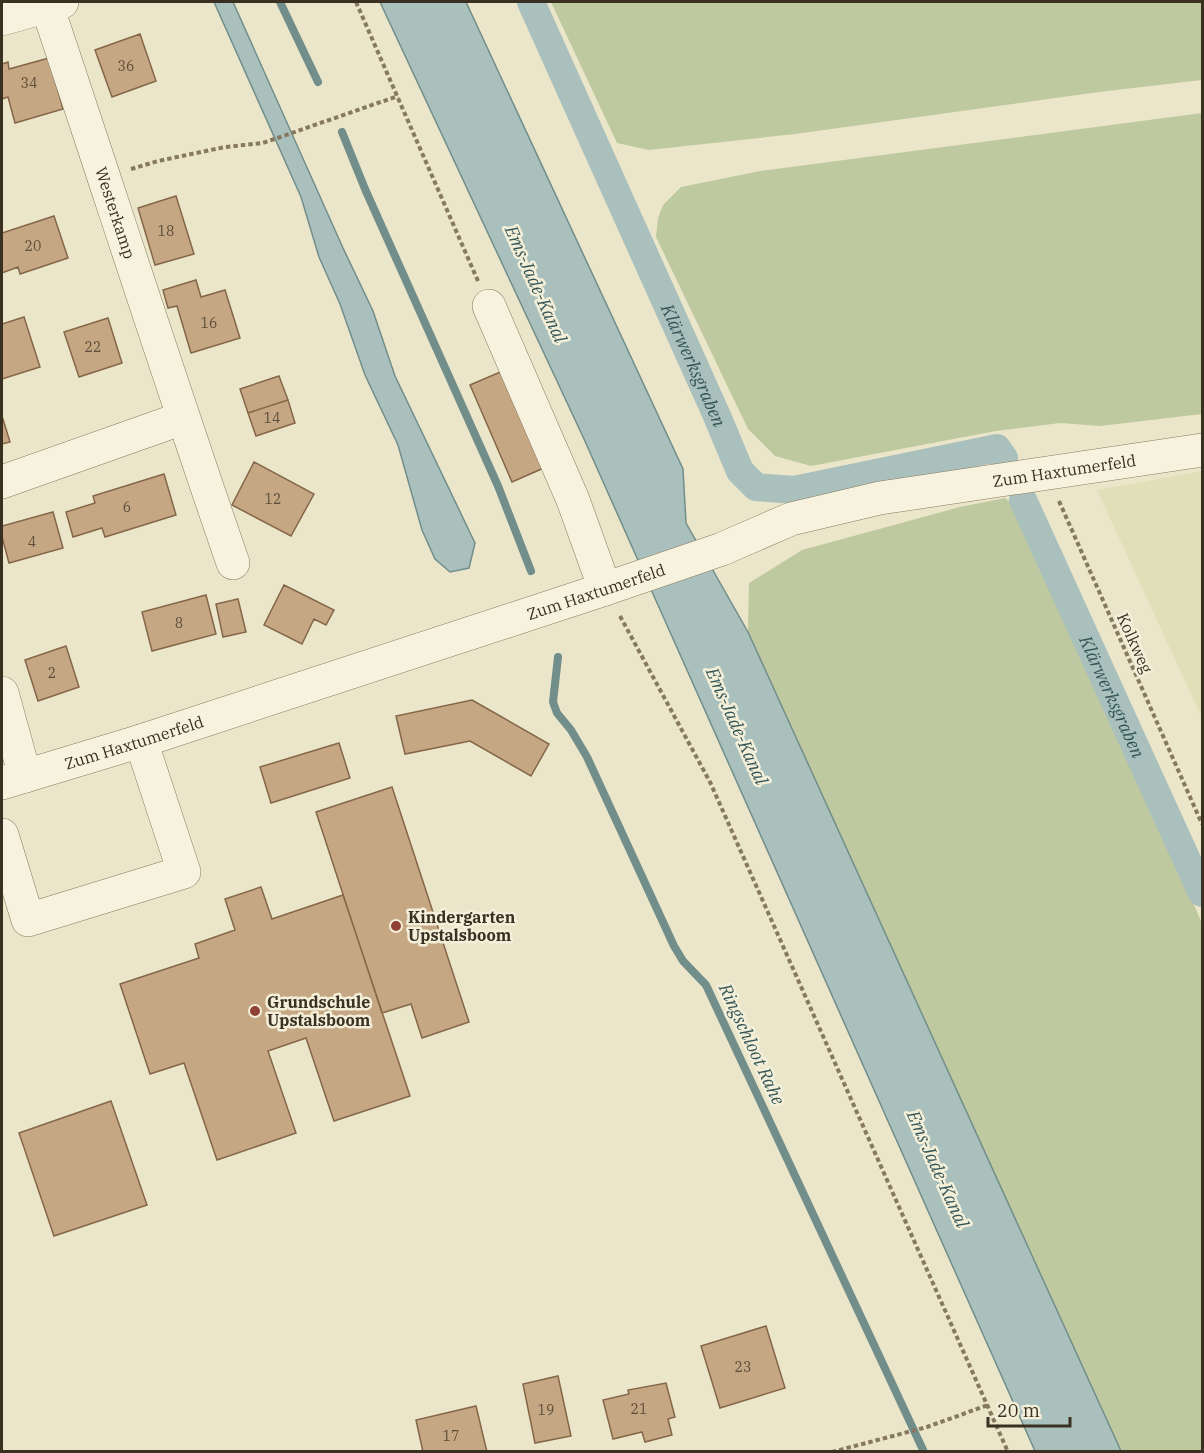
<svg xmlns="http://www.w3.org/2000/svg" width="1204" height="1453" font-family="'IBM Plex Serif',serif">
<style>
.farmland{fill:#e0dfb8}
.green{fill:#bfc99f}
.water{fill:#aac0bd;stroke:#718e8b;stroke-width:1.5}
.lines{fill:none;stroke-linecap:round;stroke-linejoin:round}
.stream{stroke:#718e8b;stroke-width:8}
.canal{stroke:#aac0bd;stroke-width:28}
.building{fill:#c6a784;stroke:#846748;stroke-width:1.5}
.minor-casing{stroke:#877960;stroke-width:34}
.path{stroke:#877960;stroke-width:4;stroke-dasharray:4.5 3;stroke-linecap:butt}
.minor{stroke:#f7f2dd;stroke-width:33}
.poi-dot{fill:#914035;stroke:#f3efd9;stroke-width:2}
.labels{text-anchor:middle;dominant-baseline:central;stroke-width:5;stroke-linejoin:round;paint-order:stroke}
.number-label{font-size:14px;fill:#5c4e3a}
.street-label{font-size:16px;fill:#393022;stroke:#f3efd9}
.poi-label{font-size:16px;font-weight:bold;fill:#393022;stroke:#f3efd9;text-anchor:start}
.water-label{font-size:18px;font-style:italic;fill:#335557;stroke:#f3efd9}
</style>
<rect width="100%" height="100%" fill="#ebe6ca"/>
<path class="farmland" d="M 1202,471 L 1202,718 L 1097,490 Z"/>
<path class="green" d="M 551,2 L 1202,2 L 1202,80 L 1099,92 L 795,134 L 649,150 L 617,143 Z
M 1202,113 L 1202,414 L 1100,426 L 1060,423 L 996,431 L 811,466 L 775,456 L 748,429 L 656,237 L 658,218 L 663,205 L 681,187 L 760,171 Z
M 1005,498 L 1019,510 L 1202,923 L 1202,1451 L 1121,1451 L 748,632 L 749,583 L 802,550 L 960,507 Z"/>
<path class="water" d="M 214,2 L 233,2 L 343,248 L 373,311 L 395,376 L 475,543 L 469,568 L 450,572 L 435,559 L 422,530 L 398,445 L 365,375 L 340,304 L 319,257 L 301,197 Z
M 380,2 L 466,2 L 683,469 L 686,523 L 748,632 L 1121,1451 L 1035,1451 L 584,439 Z"/>
<g class="lines">
<path class="stream" d="M 280,2 L 318,82
M 342,132 L 365,189 L 498,486 L 531,571
M 558,657 L 553,702 L 557,713 L 571,730 L 587,757 L 674,946 L 683,961 L 706,985 L 924,1452"/>
<g class="canal">
<path id="s1" d="M 531,2 L 717,416 L 740,471 L 756,487 L 794,490 L 997,448 L 1004,458"/>
<path id="s2" d="M 1023,500 L 1202,893"/>
</g>
</g>
<path class="building" d="M 140,34 L 156,81 L 112,97 L 95,50 Z
M 49,58 L 63,109 L 15,123 L 8,97 L 2,99 L 2,64 L 8,62 L 9,69 Z
M 176,196 L 194,254 L 155,265 L 138,208 Z
M 54,216 L 68,258 L 20,274 L 18,267 L 2,273 L 2,233 Z
M 196,280 L 201,297 L 225,290 L 240,338 L 191,353 L 177,306 L 168,308 L 163,290 Z
M 24,317 L 40,367 L 2,379 L 2,324 Z
M 108,318 L 122,363 L 79,377 L 64,332 Z
M 505,370 L 546,467 L 512,482 L 470,385 Z
M 279,376 L 288,400 L 248,413 L 240,389 Z
M 288,400 L 295,423 L 256,436 L 248,413 Z
M 2,416 L 10,442 L 2,444 Z
M 254,462 L 314,494 L 291,536 L 232,505 Z
M 164,474 L 176,515 L 105,537 L 102,528 L 73,537 L 66,512 L 95,503 L 93,496 Z
M 53,512 L 63,548 L 9,563 L 2,537 L 2,526 Z
M 284,585 L 334,610 L 326,625 L 314,619 L 302,644 L 264,625 Z
M 206,595 L 216,634 L 152,651 L 142,612 Z
M 238,599 L 246,632 L 223,637 L 216,604 Z
M 66,646 L 79,687 L 38,701 L 25,660 Z
M 472,700 L 549,744 L 531,776 L 470,741 L 405,754 L 396,716 Z
M 339,743 L 350,778 L 271,803 L 260,767 Z
M 392,787 L 469,1022 L 422,1038 L 411,1004 L 382,1013 L 316,812 Z
M 261,887 L 272,919 L 343,895 L 410,1096 L 334,1121 L 306,1038 L 268,1051 L 296,1133 L 217,1160 L 184,1063 L 150,1074 L 120,984 L 199,958 L 195,944 L 235,930 L 225,899 Z
M 111,1101 L 147,1205 L 54,1236 L 19,1133 Z
M 766,1326 L 785,1388 L 720,1408 L 701,1346 Z
M 558,1376 L 571,1436 L 535,1443 L 523,1384 Z
M 666,1383 L 675,1417 L 668,1419 L 672,1435 L 645,1442 L 642,1432 L 613,1439 L 603,1400 L 629,1394 L 628,1390 Z
M 476,1406 L 487,1452 L 423,1452 L 416,1420 Z"/>
<g class="lines">
<defs>
<g id="minor">
<path id="s3" d="M 47,6 C 109,191 169,378 233,563"/>
<path d="M 2,19 L 62,2"/>
<path d="M 489,306 L 573,500 L 605,589"/>
<path d="M 2,482 L 183,418"/>
<path d="M 2,693 L 25,776"/>
<path id="s4" d="M 2,783 L 141,741 L 605,589 L 722,549 L 791,519 L 880,498 L 1202,450"/>
<path d="M 2,835 L 28,920 L 184,872 L 141,741"/>
</g>
</defs>
<use href="#minor" class="minor-casing"/>
<path class="path" d="M 356,2 L 478,281
M 131,169 L 158,161 L 225,147 L 263,143 L 398,96
M 1059,501 L 1202,824
M 620,616 L 710,782 L 1008,1452
M 832,1452 L 927,1427 L 988,1405"/>
<use href="#minor" class="minor"/>
</g>
<g class="poi-dot">
<circle cx="396" cy="926" r="6"/>
<circle cx="255" cy="1011" r="6"/>
</g>
<g class="labels">
<g class="number-label">
<text x="126" y="66">36</text>
<text x="29" y="83">34</text>
<text x="166" y="231">18</text>
<text x="33" y="246">20</text>
<text x="209" y="323">16</text>
<text x="93" y="347">22</text>
<text x="272" y="418">14</text>
<text x="273" y="499">12</text>
<text x="127" y="507">6</text>
<text x="32" y="542">4</text>
<text x="179" y="623">8</text>
<text x="52" y="673">2</text>
<text x="743" y="1367">23</text>
<text x="639" y="1409">21</text>
<text x="546" y="1410">19</text>
<text x="451" y="1436">17</text>
</g>
<g class="street-label">
<text stroke="none"><textPath href="#s3" startOffset="218">Westerkamp</textPath></text>
<text stroke="none"><textPath href="#s4" startOffset="1110">Zum Haxtumerfeld</textPath></text>
<text stroke="none"><textPath href="#s4" startOffset="624">Zum Haxtumerfeld</textPath></text>
<text transform="translate(1135 643) rotate(66)">Kolkweg</text>
<text stroke="none"><textPath href="#s4" startOffset="138">Zum Haxtumerfeld</textPath></text>
</g>
<g class="poi-label">
<text x="408" y="917">Kindergarten<tspan x="408" dy="18">Upstalsboom</tspan></text>
<text x="267" y="1002">Grundschule<tspan x="267" dy="18">Upstalsboom</tspan></text>
</g>
<g class="water-label">
<text transform="translate(536 284) rotate(66)">Ems-Jade-Kanal</text>
<text stroke="none"><textPath href="#s1" startOffset="398">Klärwerksgraben</textPath></text>
<text stroke="none"><textPath href="#s2" startOffset="216">Klärwerksgraben</textPath></text>
<text transform="translate(737 726) rotate(66)">Ems-Jade-Kanal</text>
<text transform="translate(752 1044) rotate(65)">Ringschloot Rahe</text>
<text transform="translate(938 1169) rotate(66)">Ems-Jade-Kanal</text>
</g>
</g>
<rect width="1204" height="1453" fill="none" stroke="#393022" stroke-width="6"/>
<path d="M988 1417v9h82v-9" fill="none" stroke="#393022" stroke-width="3"/>
<text x="997" y="1417" font-size="18" fill="#393022" stroke="#f3efd9" stroke-width="4.5" paint-order="stroke">20 m</text>
</svg>
